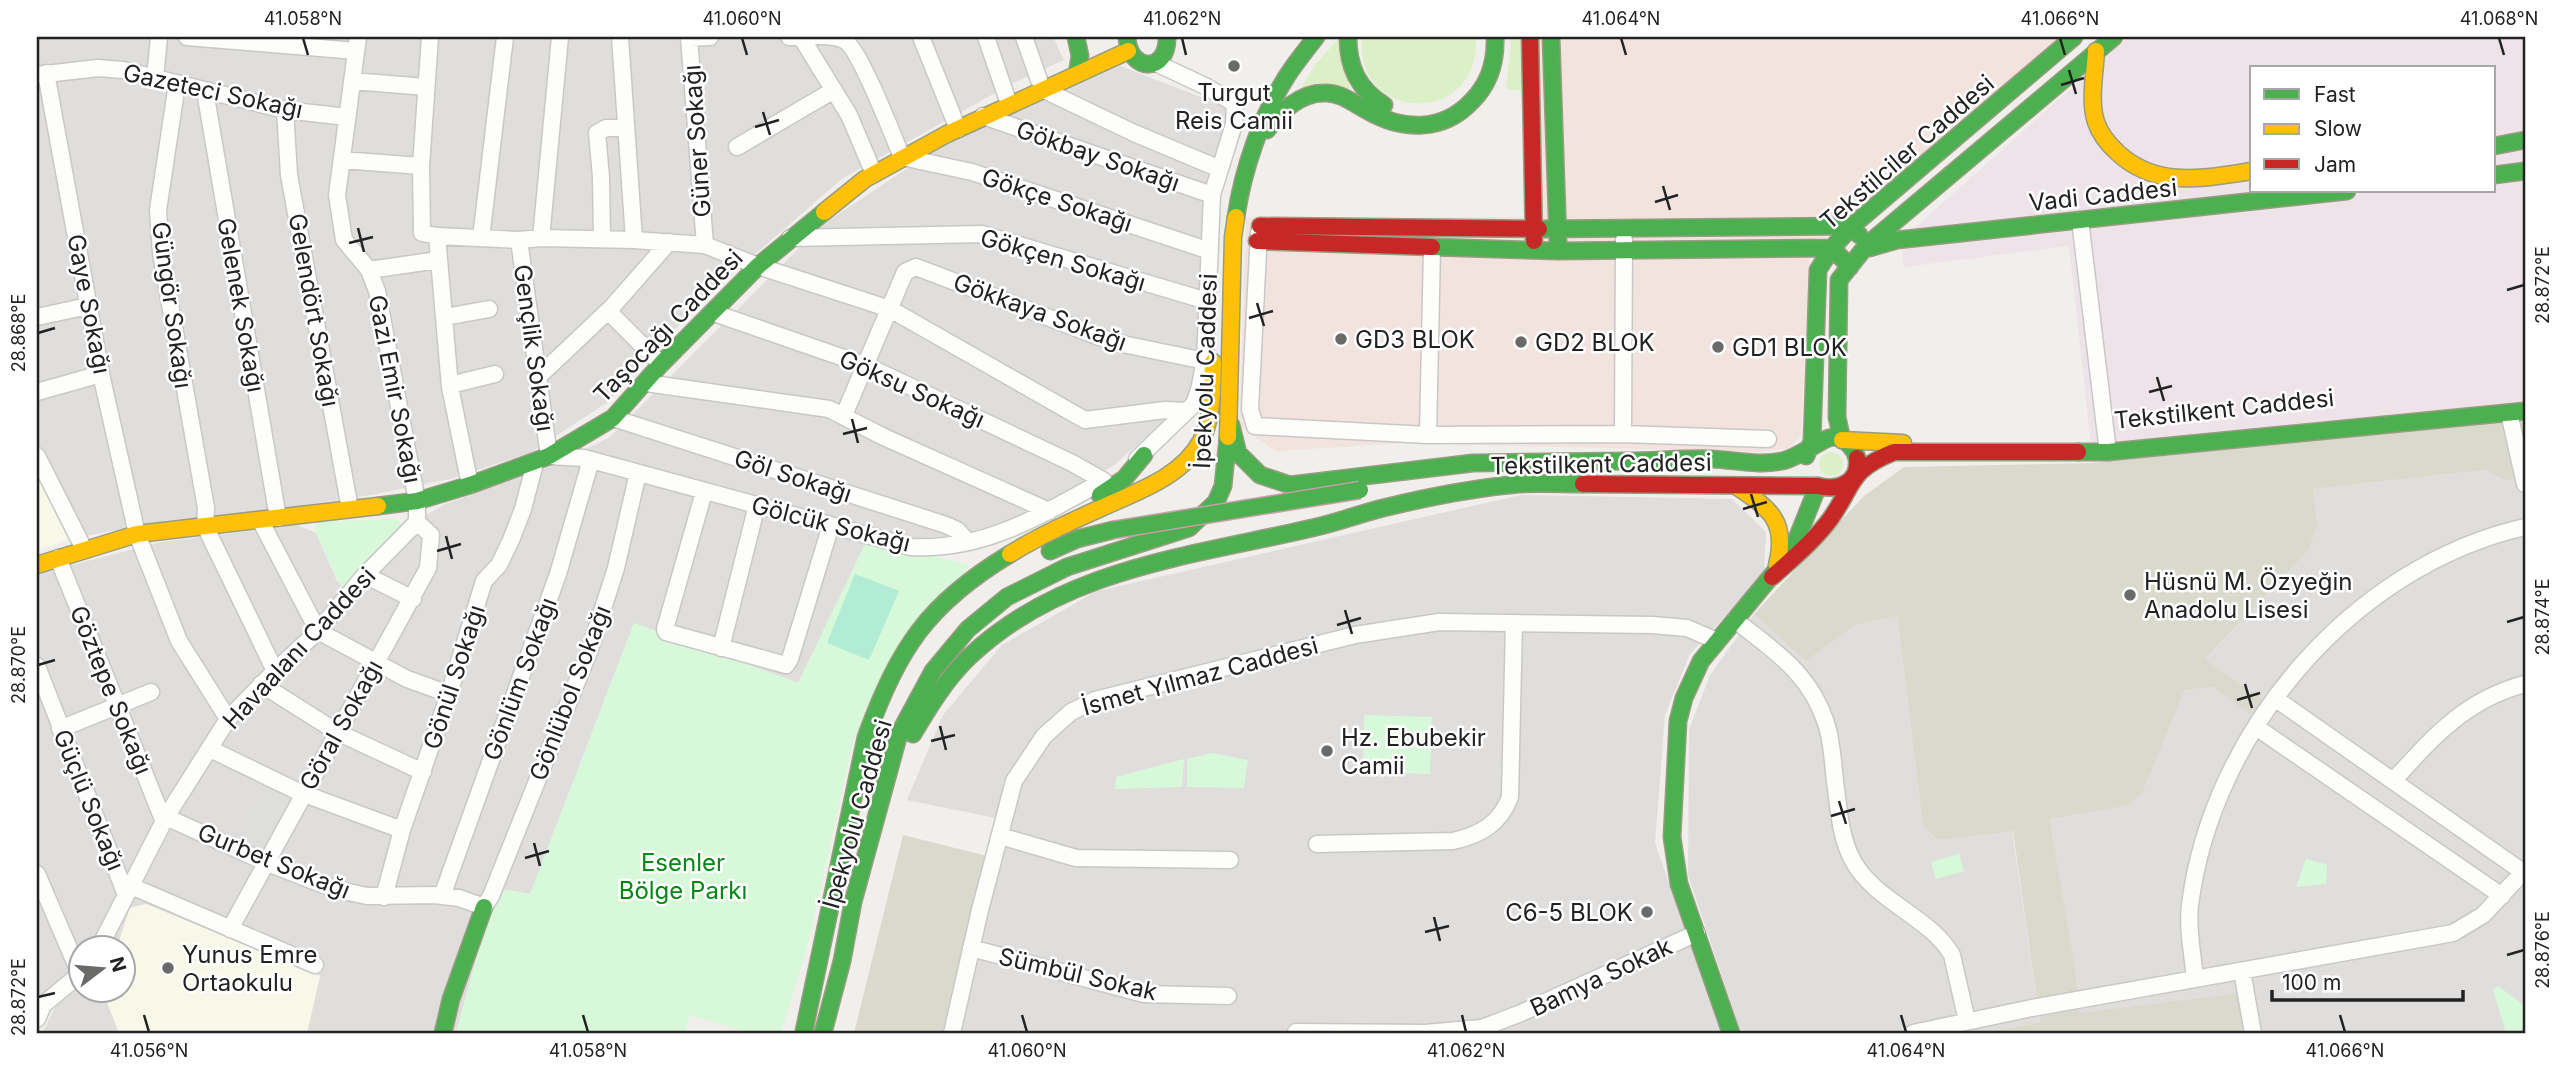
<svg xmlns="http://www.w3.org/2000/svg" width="2562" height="1070" font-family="Inter,sans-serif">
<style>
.residential{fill:#dfdedc}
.commercial{fill:#f2e3df}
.industrial{fill:#eee3e9;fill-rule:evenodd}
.education{fill:#f8f8e8}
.religious{fill:#dededc}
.construction{fill:#dadacc}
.grass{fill:#dbf0c7}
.park{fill:#d7f8d9}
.pitch{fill:#b2ecd6}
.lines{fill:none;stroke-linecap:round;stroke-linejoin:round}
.street-casing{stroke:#c9c8c7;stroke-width:19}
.fast-casing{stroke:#989c81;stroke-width:19}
.slow-casing{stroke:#989c81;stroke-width:19}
.jam-casing{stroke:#989c81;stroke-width:19}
.street{stroke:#fdfdfc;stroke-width:16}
.fast{stroke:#4caf50;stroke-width:16}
.slow{stroke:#ffc107;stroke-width:16}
.jam{stroke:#c62828;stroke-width:16}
.fast-bridge-casing{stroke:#c89fa9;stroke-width:19;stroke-linecap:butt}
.fast-bridge{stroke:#4caf50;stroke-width:16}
.ticks{fill:none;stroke:#222;stroke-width:2.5}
.poi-dot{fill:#6a6a68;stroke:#fff;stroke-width:2.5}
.labels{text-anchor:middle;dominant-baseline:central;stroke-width:5;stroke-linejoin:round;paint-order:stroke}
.street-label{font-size:24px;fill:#222;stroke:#fff}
.poi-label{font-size:24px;fill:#222;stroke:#fff;text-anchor:start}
.park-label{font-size:24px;fill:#018914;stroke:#fff}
.neatline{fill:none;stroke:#222;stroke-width:2.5}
.ticks-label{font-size:18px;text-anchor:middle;fill:#222}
</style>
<rect width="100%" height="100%" fill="#f0efeb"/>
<path class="residential" d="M 37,37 L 1053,37 L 1064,60 L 1013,83 L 843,178 L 704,298 L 609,401 L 532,452 L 450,479 L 365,496 L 226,517 L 169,520 L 69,539 L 37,468 Z
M 1120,66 L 1232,109 L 1207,199 L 1200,367 L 1191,398 L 1113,466 L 1002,529 L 927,554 L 867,541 L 798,683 L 634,623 L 530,894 L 502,889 L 486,924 L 456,1033 L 307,1033 L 320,976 L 146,904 L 130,908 L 117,947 L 80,948 L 80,990 L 103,990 L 119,1033 L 42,1033 L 56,1006 L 37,998 L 37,574 L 161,542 L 297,525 L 316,533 L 338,583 L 400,531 L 445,504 L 552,466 L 610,437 L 822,225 L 944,144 Z
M 2485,470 L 2506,481 L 2525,475 L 2525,1033 L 2246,1033 L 2239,994 L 2080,1014 L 2076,972 L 2050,819 L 2127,806 L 2142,794 L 2185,690 L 2212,687 L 2254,716 L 2264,700 L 2205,659 L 2308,551 L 2318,525 L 2313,489 Z
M 1521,495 L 1732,499 L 1766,532 L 1764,574 L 1690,654 L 1665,715 L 1655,843 L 1722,1033 L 942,1033 L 996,818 L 907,800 L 943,715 L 1002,645 L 1097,591 Z
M 1754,614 L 1806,660 L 1855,625 L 1897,616 L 1923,827 L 1938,840 L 2012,830 L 2040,1022 L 1982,1033 L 1741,1033 L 1688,875 L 1689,730 L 1710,675 Z"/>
<path class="commercial" d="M 1525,37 L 2062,37 L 1810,251 L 1801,435 L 1789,448 L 1760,452 L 1404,443 L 1276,451 L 1239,426 L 1246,218 L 1528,217 Z"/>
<path class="industrial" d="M 2129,37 L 2525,37 L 2525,420 L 2093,463 L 2069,246 L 1904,267 L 1901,240 ZM 2252,68 L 2494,68 L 2494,191 L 2252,191 Z"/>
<path class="education" d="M 37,468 L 69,539 L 37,551 Z
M 146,904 L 320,976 L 307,1033 L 119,1033 L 102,990 L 122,990 L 122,948 L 117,947 L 130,908 Z"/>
<path class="religious" d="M 269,786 L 292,797 L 265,849 L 239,836 Z"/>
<path class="construction" d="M 2525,420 L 2525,475 L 2506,481 L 2485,470 L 2313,489 L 2318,525 L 2308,551 L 2205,659 L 2264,700 L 2253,716 L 2212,687 L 2185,690 L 2142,794 L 2127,806 L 2050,819 L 2076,972 L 2080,1013 L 2240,993 L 2246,1033 L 1982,1033 L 2040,1022 L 2013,831 L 1938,840 L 1923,827 L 1897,616 L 1855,625 L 1806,661 L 1754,614 L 1864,496 L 1904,467 L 2093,463 Z
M 903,835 L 987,856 L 942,1033 L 854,1033 Z"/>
<path class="grass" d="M 1340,37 L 1350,89 L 1296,96 L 1315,65 Z
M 1362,37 L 1476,37 C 1480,129 1353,122 1362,37 Z
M 1509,37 L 1525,37 L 1526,91 L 1506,89 L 1511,43 Z
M1819 464a12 12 0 1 1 24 0a12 12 0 1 1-24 0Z"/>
<path class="park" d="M 393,519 L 399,520 L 402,525 L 400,531 L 348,589 L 342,588 L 316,533 L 315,527 L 319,522 Z
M 867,540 L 969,565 L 854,738 L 808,944 L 781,1033 L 750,1033 L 690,1015 L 685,1033 L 456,1033 L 486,924 L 501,889 L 530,894 L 634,623 L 798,683 Z
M 1364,715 L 1432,717 L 1430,774 L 1363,772 Z
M 1212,753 L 1248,760 L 1244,788 L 1187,787 L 1187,759 Z
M 1184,759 L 1182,787 L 1115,789 L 1116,777 Z
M 1959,854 L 1964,871 L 1936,879 L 1931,862 Z
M 2306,859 L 2327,864 L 2326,884 L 2296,887 Z
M 2498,986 L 2525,1006 L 2525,1027 L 2516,1033 L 2506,1033 L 2493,990 Z"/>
<path class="pitch" d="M 855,574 L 899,591 L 869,660 L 827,643 Z"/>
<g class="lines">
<defs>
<path id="street" d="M 187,37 L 356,51
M 430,37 L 421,166 L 422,233 L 437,236 L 519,240 L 541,238 L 634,240 L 705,245 L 758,266 L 890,309 L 1085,420 L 1165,410 L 1186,411
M 620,37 L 634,240
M 689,37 L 705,245
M 789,37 C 806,37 828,33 844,40 C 859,47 893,136 902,157 L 972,172 L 1210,251
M 801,37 L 849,115 L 874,174
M 921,37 L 958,129
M 986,37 L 1009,104
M 1024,37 L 1039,80
M 689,38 L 710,37
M 46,73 L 101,374 L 137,534 L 179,641 L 228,719
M 37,75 L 98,68 L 123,70 L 285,110 L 347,117
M 155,78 L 159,37
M 352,81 L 426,87
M 177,84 L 158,210 L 161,253 L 206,508 L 205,526 L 275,671
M 1042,89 L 1134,133 L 1220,169
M 205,91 L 278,518
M 285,110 L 289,175 L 350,509
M 983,116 L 1212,195
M 737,147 L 834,90
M 342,160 L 421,166
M 2080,220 L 2108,452
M 1259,232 L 1250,409 L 1255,426 L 1428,435 L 1623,434 L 1768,439
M 437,236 L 450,387 L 470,485
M 481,238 L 505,37
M 541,238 L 560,37
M 790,238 L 982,234 L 1207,301
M 602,239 L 601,177 L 597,133 L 606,128 L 626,128
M 519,240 L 549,456 L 584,458 L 911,547 C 985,551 1041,515 1103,481
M 369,270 L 438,260
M 608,311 L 661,364
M 714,313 L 867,366 L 1072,463 L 1104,481
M 37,317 L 88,306
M 445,317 L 489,309
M 537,378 L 612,307 L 669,242
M 646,383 L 829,409 L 884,437 L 1049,511
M 450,385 L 495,374
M 37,392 L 101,374
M 2509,413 L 2525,484
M 844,415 L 905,272 L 916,267 L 1113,342 L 1205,361
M 613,418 L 946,525 L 957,530 L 968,542
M 1623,434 L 1624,240
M 1428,435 L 1432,248
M 37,456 L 84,549
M 1137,459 L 1194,404 L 1199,390 L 1205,361 L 1212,195 L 1234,124 L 1235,104 L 1207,87 L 1156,63
M 704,492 L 665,629 L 666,632 L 786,665 L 790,659 L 831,525
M 260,520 L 318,631 L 407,679 L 449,694
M 58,558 L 164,822
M 365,575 L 413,599
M 1735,620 C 1776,652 1811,674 1827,726 C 1833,746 1833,769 1836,789 C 1839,813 1841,839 1853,861 C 1876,902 1930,917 1952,955 L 1967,1021
M 721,648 L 757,505
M 37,666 L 126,895
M 261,684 L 337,732 L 423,772
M 2276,699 L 2523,872
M 2256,727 L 2502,896
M 60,729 L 151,692
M 210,749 L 299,792 L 402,830
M 2393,781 C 2432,738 2466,699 2525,684
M 166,817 L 265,862 L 334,889 L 367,896 L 435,895 L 459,898 L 484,907 L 491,896 L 590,649 L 616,568 L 638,473
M 1000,836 L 1076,858 L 1230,860
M 1317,844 L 1453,841 C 1480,835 1500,824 1510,797 L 1514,623
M 37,874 L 80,974
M 131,886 L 315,965
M 442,896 L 558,574 L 591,460
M 384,897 L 402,830 L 449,694 L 484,581 L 499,565 L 511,540 L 523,509 L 535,463
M 230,929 L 428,568 L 431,535 L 417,522
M 99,948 L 166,817 L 228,719 L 275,671 L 318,631 L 365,575 L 417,522 L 417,501 L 377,291 L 369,270 L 344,240 L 337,195 L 358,37
M 971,948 L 1144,994 L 1228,996
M 2242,971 L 2253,1033
M 2195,979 C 2193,956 2187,928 2190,905 C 2212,731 2353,566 2525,527
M 37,1019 L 43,1005 L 80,974
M 1296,1032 L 1425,1033 L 1482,1028 L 1521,1013 L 1697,933
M 952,1033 L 980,910 L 1014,781 L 1044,736 L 1071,712 L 1095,700 L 1355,635 L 1439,622 L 1652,625 L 1687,628 L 1717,641
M 1913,1033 L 2032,1008 L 2453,933 L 2483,915 L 2525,870"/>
<path id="fast" d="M 1076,37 L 1080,56 L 1077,74
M 1348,37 C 1348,67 1358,89 1384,105
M 1551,37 L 1558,242
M 1127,38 C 1130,73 1168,73 1167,37
M 1267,130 C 1281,112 1299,93 1324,93 C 1341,92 1354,104 1368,111 C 1403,131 1443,132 1472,101 C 1489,84 1496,61 1495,37
M 2494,146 L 2525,140
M 2494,175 L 2525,171
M 1236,217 C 1243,169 1261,117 1287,76 C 1296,62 1306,50 1316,37
M 1539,229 L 1852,226 L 1859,235
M 1432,247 L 1558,251 L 1832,248 L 1850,267
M 1869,248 L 1897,240 L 2347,191
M 1231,425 L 1238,453 L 1260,475 L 1290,485 L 1473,463 L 1626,461
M 1842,440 L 1837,417 L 1839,280 L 1867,245 L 2114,37
M 2078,452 L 2108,452 L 2525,411
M 1806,456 L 1812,441 L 1818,270 L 1832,248 L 1852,226 L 2074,37
M 1626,461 C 1655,461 1683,458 1712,459 C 1735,460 1759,466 1782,461 C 1800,458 1823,436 1835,437 C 1846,439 1854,448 1857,458
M 1100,495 L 1124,479 L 1144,455
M 378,506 L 417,501 L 470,485 L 549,456 L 613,418 L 661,364 L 758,266 L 824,212
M 1050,551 L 1077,539 L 1113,530
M 913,734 C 929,707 946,679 969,657 C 1062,568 1193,556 1312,528 C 1336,523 1359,514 1383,508 C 1428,497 1473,488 1519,484 C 1540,483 1562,484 1583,484
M 804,1031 L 866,737 C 899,648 927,604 1010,554
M 443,1033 L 451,999 L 484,907
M 823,1033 L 842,961 L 853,902 L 899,734 L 933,671 L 968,629 L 1007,597 L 1067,567 L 1189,528 L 1216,502 L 1223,486 L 1228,437
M 1731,1033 L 1679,884 L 1672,837 L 1678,721 L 1684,698 L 1701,661 L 1792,551 L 1818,486"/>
<path id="slow" d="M 2096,51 C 2095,73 2089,100 2096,122 C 2100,134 2108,144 2118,153 C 2157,189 2204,178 2252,171
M 824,212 L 865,179 L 947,134 L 1128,51
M 1228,437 L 1233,237 L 1236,217
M 1842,440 L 1903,443
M 1736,486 C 1770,509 1788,521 1777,565
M 1010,554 C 1039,536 1070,522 1101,508 C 1136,492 1182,477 1201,441 C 1213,417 1212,388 1213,362
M 37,565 L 137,534 L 378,506"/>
<path id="jam" d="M 1530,37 L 1534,241
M 1260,226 L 1539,229
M 1257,241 L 1432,247
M 1583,484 L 1818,486 C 1838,491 1860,483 1857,458
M 1772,577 C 1792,559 1815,540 1831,518 C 1855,483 1849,470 1894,452 L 2078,452"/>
</defs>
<use href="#street" class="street-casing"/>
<use href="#fast" class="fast-casing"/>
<use href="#slow" class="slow-casing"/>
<use href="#jam" class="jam-casing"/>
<use href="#street" class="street"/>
<use href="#fast" class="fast"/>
<use href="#slow" class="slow"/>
<use href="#jam" class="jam"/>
<defs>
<path id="fast-bridge" d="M 1113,530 L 1360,490"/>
</defs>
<use href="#fast-bridge" class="fast-bridge-casing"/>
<use href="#fast-bridge" class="fast-bridge"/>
</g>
<path class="ticks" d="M 303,38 L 308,55M 742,38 L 747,55M 1182,38 L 1186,55M 1621,38 L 1626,55M 2060,38 L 2065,55M 2499,38 L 2504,55M 2069,70 L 2076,94M 2061,85 L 2084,78M 763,112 L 770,135M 755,127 L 779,120M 1663,186 L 1670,210M 1655,202 L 1678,195M 358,228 L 364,252M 349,243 L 373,237M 2507,290 L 2524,285M 1257,303 L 1264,326M 1249,318 L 1273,311M 38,333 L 55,328M 2157,377 L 2164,401M 2149,392 L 2172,386M 852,419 L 858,443M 843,434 L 867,428M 1751,494 L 1758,517M 1743,509 L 1767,502M 446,536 L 452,559M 437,551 L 461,544M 1345,610 L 1352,634M 2507,622 L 2524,617M 1337,625 L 1361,618M 38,665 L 55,660M 2245,684 L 2252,708M 2237,700 L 2260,693M 940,726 L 946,750M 931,741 L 955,735M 1839,801 L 1846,824M 1831,816 L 1855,809M 534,843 L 540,866M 525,858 L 549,851M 1434,917 L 1440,941M 1425,932 L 1449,926M 2507,955 L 2524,950M 38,997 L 55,993M 144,1015 L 149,1032M 583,1015 L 588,1032M 1022,1015 L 1027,1032M 1462,1015 L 1466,1032M 1901,1015 L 1906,1032M 2340,1015 L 2345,1032"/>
<g class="poi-dot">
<circle cx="1234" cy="66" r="7"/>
<circle cx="1341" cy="339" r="7"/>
<circle cx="1521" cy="342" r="7"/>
<circle cx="1718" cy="347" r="7"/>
<circle cx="2130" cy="595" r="7"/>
<circle cx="1327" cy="751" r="7"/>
<circle cx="1647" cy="912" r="7"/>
<circle cx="168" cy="968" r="7"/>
</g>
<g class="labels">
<g class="street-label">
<text transform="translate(213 91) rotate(12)">Gazeteci Sokağı</text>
<text transform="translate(697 141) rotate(-94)">Güner Sokağı</text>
<text transform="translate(1907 152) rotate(-41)">Tekstilciler Caddesi</text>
<text transform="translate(1098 156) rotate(19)">Gökbay Sokağı</text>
<text transform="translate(2103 195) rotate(-6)">Vadi Caddesi</text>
<text transform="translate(1057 200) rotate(18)">Gökçe Sokağı</text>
<text transform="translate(1063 260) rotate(16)">Gökçen Sokağı</text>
<text transform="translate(89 304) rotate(79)">Gaye Sokağı</text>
<text transform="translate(172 305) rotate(82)">Güngör Sokağı</text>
<text transform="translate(241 305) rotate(80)">Gelenek Sokağı</text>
<text transform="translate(314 310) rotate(80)">Gelendört Sokağı</text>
<text transform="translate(1040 312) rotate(20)">Gökkaya Sokağı</text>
<text transform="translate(668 326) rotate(-46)">Taşocağı Caddesi</text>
<text transform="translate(534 348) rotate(82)">Gençlik Sokağı</text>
<text transform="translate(1205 371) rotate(-88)">İpekyolu Caddesi</text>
<text transform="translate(395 389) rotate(79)">Gazi Emir Sokağı</text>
<text transform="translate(912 389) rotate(24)">Göksu Sokağı</text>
<text transform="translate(2224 409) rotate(-6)">Tekstilkent Caddesi</text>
<text transform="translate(1601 464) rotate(-1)">Tekstilkent Caddesi</text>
<text transform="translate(793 476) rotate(18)">Göl Sokağı</text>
<text transform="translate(831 524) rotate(14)">Gölcük Sokağı</text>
<text transform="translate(299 648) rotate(-47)">Havaalanı Caddesi</text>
<text transform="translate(1200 676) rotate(-15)">İsmet Yılmaz Caddesi</text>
<text transform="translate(454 677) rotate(-72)">Gönül Sokağı</text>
<text transform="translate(520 679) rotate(-70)">Gönlüm Sokağı</text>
<text transform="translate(111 690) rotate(68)">Göztepe Sokağı</text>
<text transform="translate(570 693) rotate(-69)">Gönlübol Sokağı</text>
<text transform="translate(341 725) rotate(-61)">Göral Sokağı</text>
<text transform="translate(89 800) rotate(68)">Güçlü Sokağı</text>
<text transform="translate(857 814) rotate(-74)">İpekyolu Caddesi</text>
<text transform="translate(274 861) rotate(22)">Gurbet Sokağı</text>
<text transform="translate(1078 974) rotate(13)">Sümbül Sokak</text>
<text transform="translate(1601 977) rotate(-25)">Bamya Sokak</text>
</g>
<g class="poi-label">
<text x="1234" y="92" text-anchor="middle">Turgut<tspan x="1234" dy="28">Reis Camii</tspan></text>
<text x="1355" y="339">GD3 BLOK</text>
<text x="1535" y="342">GD2 BLOK</text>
<text x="1732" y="347">GD1 BLOK</text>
<text x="2144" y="581">Hüsnü M. Özyeğin<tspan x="2144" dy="28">Anadolu Lisesi</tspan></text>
<text x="1341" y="737">Hz. Ebubekir<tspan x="1341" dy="28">Camii</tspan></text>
<text x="1633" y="912" text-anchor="end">C6-5 BLOK</text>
<text x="182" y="954">Yunus Emre<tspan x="182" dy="28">Ortaokulu</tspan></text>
</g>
<g class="park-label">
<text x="683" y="862">Esenler<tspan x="683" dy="28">Bölge Parkı</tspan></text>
</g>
</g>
<rect width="2562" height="1070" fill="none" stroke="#ffffff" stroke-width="77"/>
<rect x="2250" y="66" width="245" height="126" fill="#ffffff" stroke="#a7a7a7" stroke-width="2"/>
<rect x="2264" y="89" width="35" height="10" fill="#4caf50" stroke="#a7a7a7" stroke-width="2"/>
<text x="2314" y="102" font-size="21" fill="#222222">Fast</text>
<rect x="2264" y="124" width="35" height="10" fill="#ffc107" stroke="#a7a7a7" stroke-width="2"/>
<text x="2314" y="136" font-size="21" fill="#222222">Slow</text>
<rect x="2264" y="159" width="35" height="10" fill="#c62828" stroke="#a7a7a7" stroke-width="2"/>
<text x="2314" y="172" font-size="21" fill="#222222">Jam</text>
<g transform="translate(102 969) rotate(74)"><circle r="33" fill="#ffffff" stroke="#a7a7a7" stroke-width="2"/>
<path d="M0-5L12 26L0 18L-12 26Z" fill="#6a6a68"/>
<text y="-10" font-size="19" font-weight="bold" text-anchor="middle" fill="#222222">N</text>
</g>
<path d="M2272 990v10h191v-10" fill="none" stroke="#222222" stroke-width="3.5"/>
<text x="2282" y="990" font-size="21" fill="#222222" stroke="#ffffff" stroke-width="5" paint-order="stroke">100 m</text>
<rect x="38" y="38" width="2486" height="994" class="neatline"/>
<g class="ticks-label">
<text x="303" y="25">41.058°N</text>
<text x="742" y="25">41.060°N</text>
<text x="1182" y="25">41.062°N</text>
<text x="1621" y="25">41.064°N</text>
<text x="2060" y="25">41.066°N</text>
<text x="2499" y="25">41.068°N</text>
<text transform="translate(2543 285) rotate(-90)" y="6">28.872°E</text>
<text transform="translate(19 333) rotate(-90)" y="6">28.868°E</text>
<text transform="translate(2543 617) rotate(-90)" y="6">28.874°E</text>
<text transform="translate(19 665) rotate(-90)" y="6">28.870°E</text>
<text transform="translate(2543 950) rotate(-90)" y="6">28.876°E</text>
<text transform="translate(19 997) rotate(-90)" y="6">28.872°E</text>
<text x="149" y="1057">41.056°N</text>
<text x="588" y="1057">41.058°N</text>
<text x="1027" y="1057">41.060°N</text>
<text x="1466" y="1057">41.062°N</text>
<text x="1906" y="1057">41.064°N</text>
<text x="2345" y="1057">41.066°N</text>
</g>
</svg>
